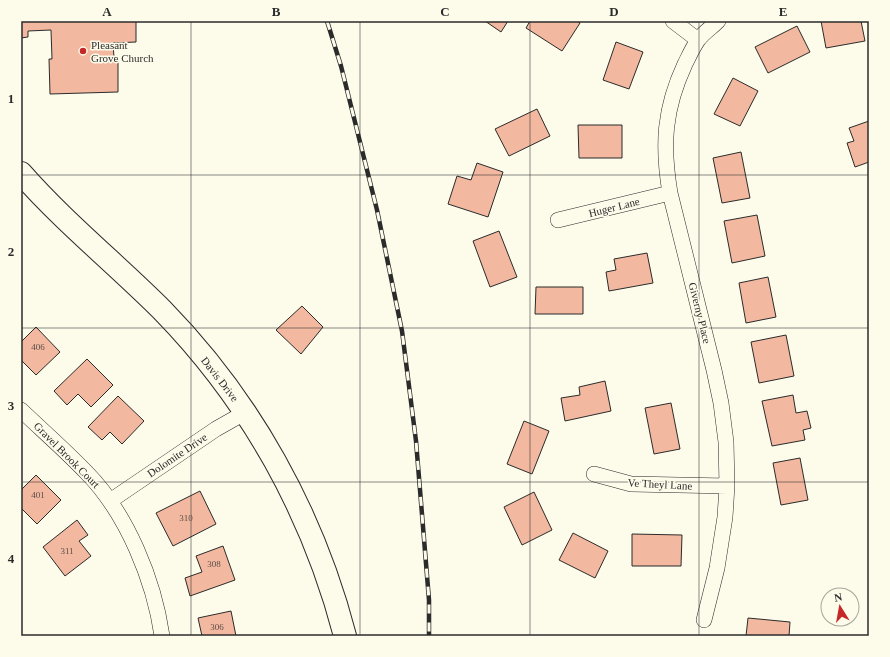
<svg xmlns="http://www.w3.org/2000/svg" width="890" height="657" font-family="'Times New Roman',serif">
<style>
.building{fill:#f2b8a0;stroke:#2b2b2b}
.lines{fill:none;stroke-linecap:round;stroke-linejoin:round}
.street-casing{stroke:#2b2b2b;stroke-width:16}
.primary-casing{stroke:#2b2b2b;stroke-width:24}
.street{stroke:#fdfbea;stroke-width:15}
.primary{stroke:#fdfbea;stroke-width:22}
.rail-casing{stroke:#2b2b2b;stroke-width:4.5}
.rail{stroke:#fdfbea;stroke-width:3;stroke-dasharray:9;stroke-linecap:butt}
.grid{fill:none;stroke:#2b2b2b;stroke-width:1;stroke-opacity:0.55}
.poi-dot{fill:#c62828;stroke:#fdfbea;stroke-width:1.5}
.labels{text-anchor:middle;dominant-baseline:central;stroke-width:3;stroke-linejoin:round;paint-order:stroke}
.number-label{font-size:9px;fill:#5d4e48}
.poi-label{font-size:11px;fill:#2b2b2b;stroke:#fdfbea;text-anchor:start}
.street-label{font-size:11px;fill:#2b2b2b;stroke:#fdfbea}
.neatline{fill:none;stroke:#2b2b2b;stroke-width:1.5}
.grid-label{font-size:13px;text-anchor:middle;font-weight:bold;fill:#2b2b2b}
</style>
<rect width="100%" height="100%" fill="#fdfbea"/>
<path class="building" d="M 21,21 L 136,21 L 136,42 L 113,43 L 114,58 L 118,58 L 118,92 L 50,94 L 49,59 L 52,59 L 51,30 L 28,31 L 28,37 L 21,38 Z
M 485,21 L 508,21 L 501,32 Z
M 530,21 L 577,21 L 580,23 L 562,51 L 526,28 Z
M 821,21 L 861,21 L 865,41 L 826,48 Z
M 797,26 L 810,52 L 768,73 L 755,47 Z
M 616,42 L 643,52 L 629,89 L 603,80 Z
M 733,78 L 758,91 L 740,126 L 714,114 Z
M 537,109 L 550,136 L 509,156 L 495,129 Z
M 869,121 L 869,162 L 855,167 L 847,143 L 854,141 L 849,128 Z
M 578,125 L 622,125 L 622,158 L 579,158 Z
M 741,152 L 750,198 L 722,203 L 713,158 Z
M 477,163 L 503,172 L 488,217 L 448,204 L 457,176 L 471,180 Z
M 757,215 L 765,256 L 732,263 L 724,221 Z
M 499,231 L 517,277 L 490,287 L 473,241 Z
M 647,253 L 653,283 L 609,291 L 606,272 L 616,270 L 614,259 Z
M 768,277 L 776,317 L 746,323 L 739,283 Z
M 536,287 L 583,287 L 583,314 L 535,314 Z
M 302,306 L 323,327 L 301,354 L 276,330 Z
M 36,327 L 60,352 L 36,375 L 21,360 L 21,342 Z
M 786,335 L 794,376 L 759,383 L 751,342 Z
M 87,359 L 113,385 L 91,407 L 78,394 L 67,405 L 54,391 Z
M 605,381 L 611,411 L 565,421 L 561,398 L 580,395 L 579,387 Z
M 793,395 L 796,413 L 807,411 L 811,428 L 803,430 L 805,440 L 772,446 L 762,401 Z
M 118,396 L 144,421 L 122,444 L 110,432 L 102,440 L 88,427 Z
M 671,403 L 680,449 L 654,454 L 645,408 Z
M 524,421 L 549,431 L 532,474 L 507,464 Z
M 800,458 L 808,500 L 781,505 L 773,463 Z
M 36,475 L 61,500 L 37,524 L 21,508 L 21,490 Z
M 200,491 L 216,524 L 173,546 L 156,513 Z
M 534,492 L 552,530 L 522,545 L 504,507 Z
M 77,520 L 88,535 L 79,541 L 91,556 L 65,576 L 43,547 Z
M 573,533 L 608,551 L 595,578 L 559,560 Z
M 632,534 L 682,535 L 681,566 L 632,566 Z
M 223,546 L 235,580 L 190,596 L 185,578 L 202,572 L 196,556 Z
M 231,611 L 236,636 L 202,636 L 198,618 Z
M 748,618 L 790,622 L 789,636 L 746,636 Z"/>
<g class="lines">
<defs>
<path id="street" d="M 673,21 L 698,40
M 558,220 L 670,193
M 21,410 C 43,431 66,451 87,473 C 127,514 154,580 162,636
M 594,474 L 631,484 L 727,486
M 110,501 L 216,429 L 246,412
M 704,620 L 717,568 L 725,517 L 727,486 L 726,442 L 721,403 L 714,370 L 670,193 C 662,145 664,109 685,64 C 689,56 693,47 698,40 C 703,33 712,27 718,21"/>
<path id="primary" d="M 21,173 C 64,222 116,264 162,310 C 251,401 313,513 345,636"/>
</defs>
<use href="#street" class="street-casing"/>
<use href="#primary" class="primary-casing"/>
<use href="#street" class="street"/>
<use href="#primary" class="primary"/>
<defs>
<path id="rail" d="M 327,21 L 341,66 L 377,210 L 402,331 L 416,441 L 429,600 L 429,636"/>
</defs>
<use href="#rail" class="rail-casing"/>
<use href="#rail" class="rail"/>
</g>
<path class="grid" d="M 191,21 L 191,636M 360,21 L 360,636M 530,21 L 530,636M 699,21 L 699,636M 21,175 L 869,175M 21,328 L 869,328M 21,482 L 869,482"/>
<circle class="poi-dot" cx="83" cy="51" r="4"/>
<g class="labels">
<g class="number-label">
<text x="38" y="347">406</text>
<text x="38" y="495">401</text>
<text x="186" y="518">310</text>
<text x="67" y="551">311</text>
<text x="214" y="564">308</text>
<text x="217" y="627">306</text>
</g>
<g class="poi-label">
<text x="91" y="45">Pleasant<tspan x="91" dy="13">Grove Church</tspan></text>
</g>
<g class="street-label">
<text transform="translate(614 207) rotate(-14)">Huger Lane</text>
<text transform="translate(700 313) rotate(76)">Giverny Place</text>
<text transform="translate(220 379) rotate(52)">Davis Drive</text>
<text transform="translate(67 455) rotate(45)">Gravel Brook Court</text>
<text transform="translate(177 455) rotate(-34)">Dolomite Drive</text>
<text transform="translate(660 484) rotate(3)">Ve Theyl Lane</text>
</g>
</g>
<rect width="890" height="657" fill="none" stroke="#fdfbea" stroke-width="44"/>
<g transform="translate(840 607) rotate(349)"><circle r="19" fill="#fdfbea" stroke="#a9a89e"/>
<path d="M0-3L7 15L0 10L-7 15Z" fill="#c62828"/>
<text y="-6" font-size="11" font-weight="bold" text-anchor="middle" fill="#2b2b2b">N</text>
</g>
<rect x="22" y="22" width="846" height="613" class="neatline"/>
<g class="grid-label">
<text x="107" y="16">A</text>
<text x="276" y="16">B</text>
<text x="445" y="16">C</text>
<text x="614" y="16">D</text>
<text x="783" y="16">E</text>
<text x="11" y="103">1</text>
<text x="11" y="256">2</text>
<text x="11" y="410">3</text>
<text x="11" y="563">4</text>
</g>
</svg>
